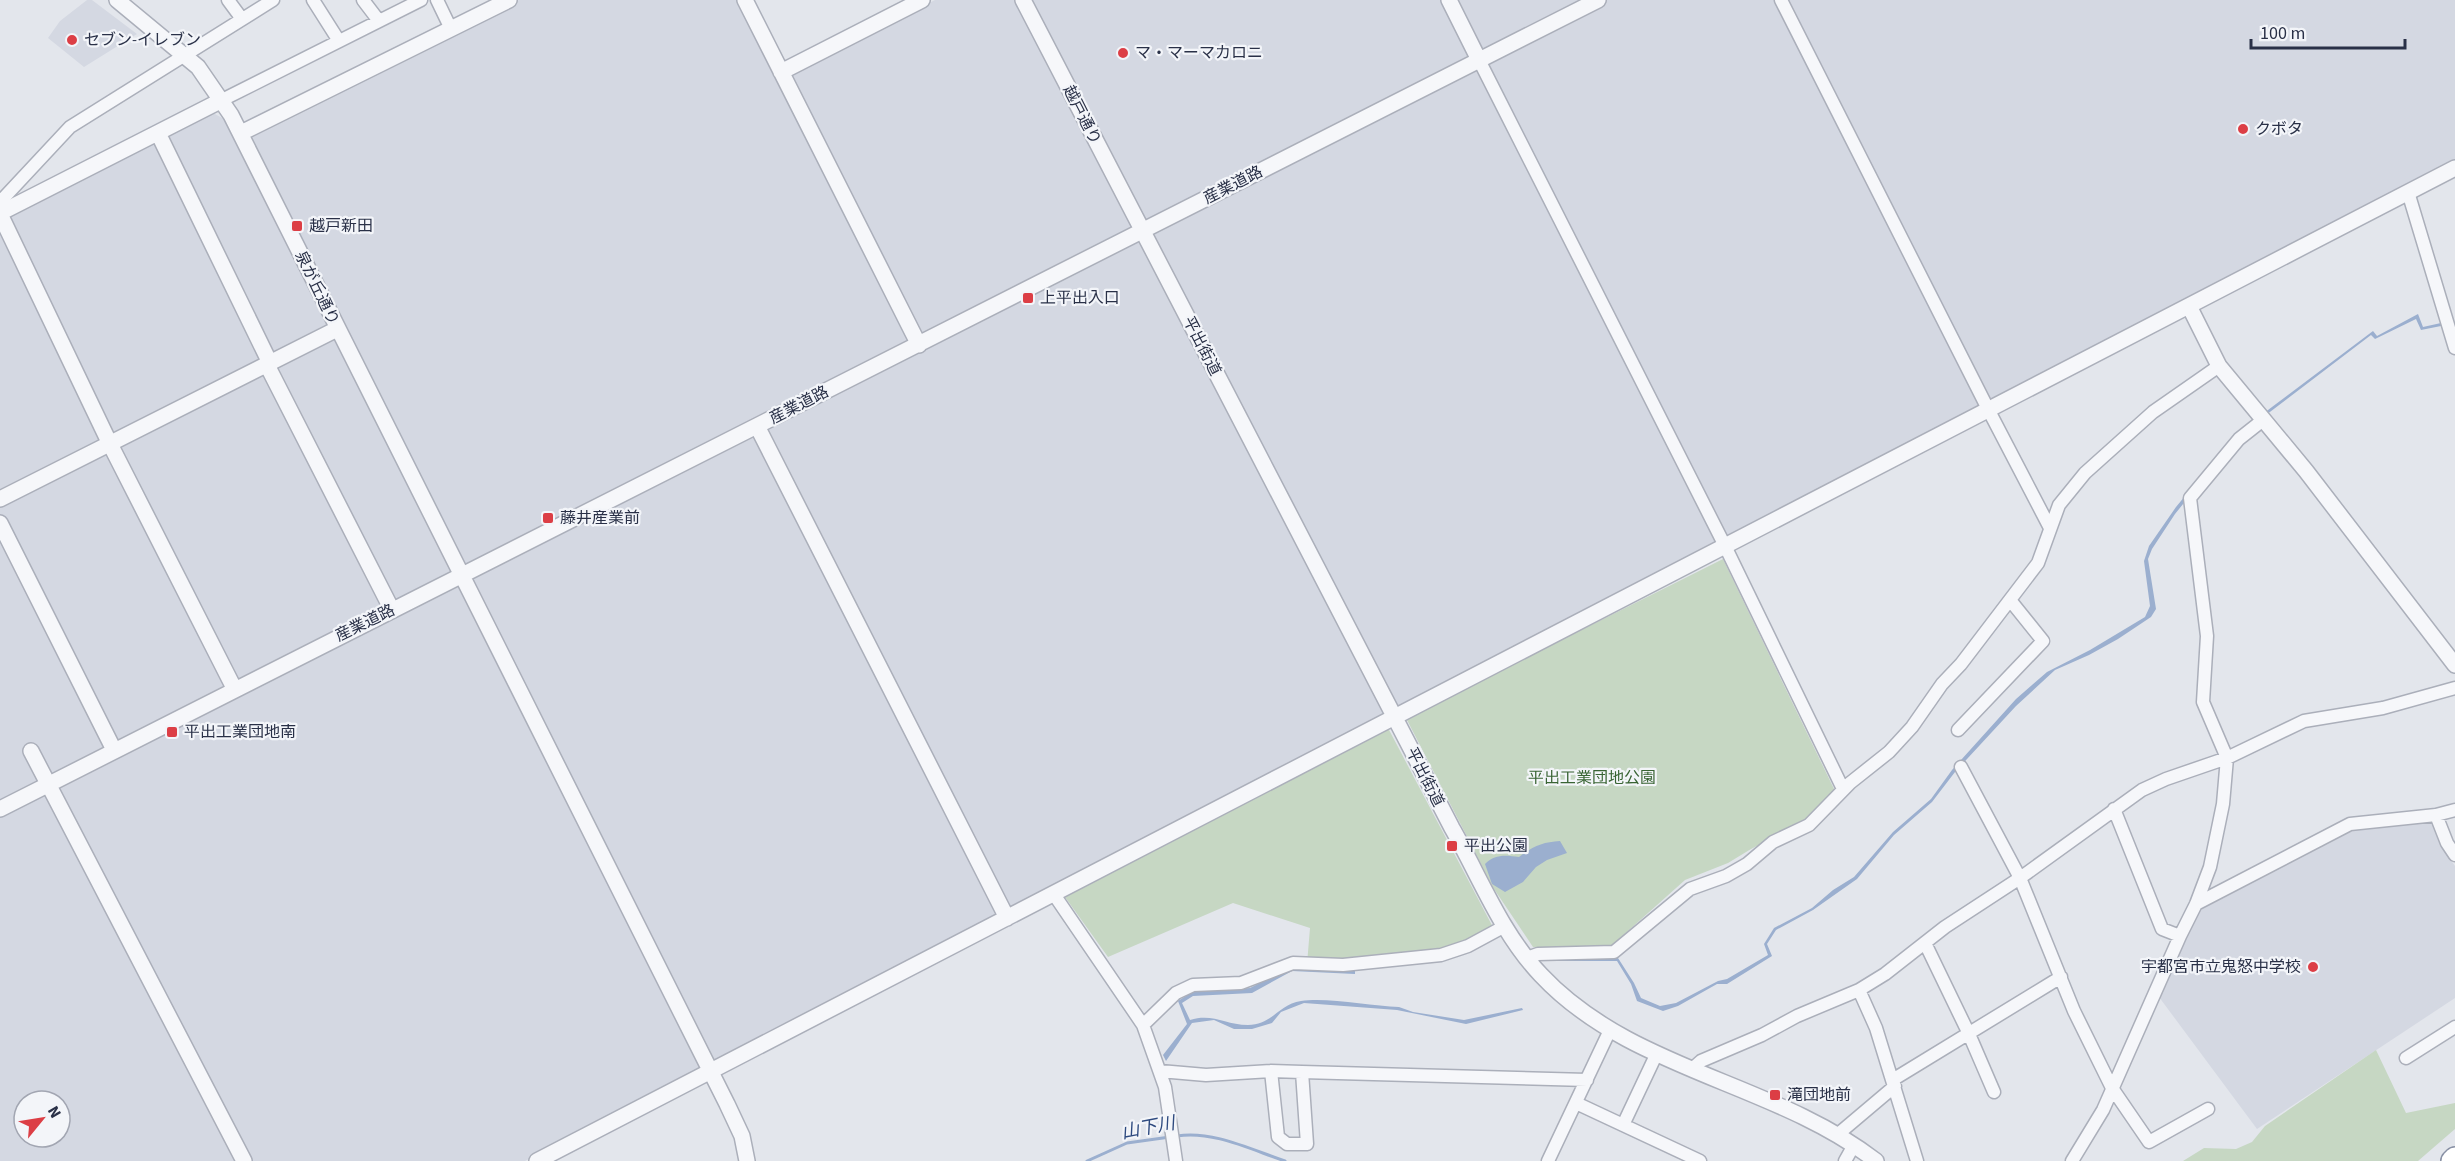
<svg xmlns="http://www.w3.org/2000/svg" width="2455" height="1161" font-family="'Source Sans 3','Noto Sans JP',sans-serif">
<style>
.built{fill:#d4d8e2;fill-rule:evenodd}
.green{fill:#c6d7c3}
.water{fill:#9bafcf}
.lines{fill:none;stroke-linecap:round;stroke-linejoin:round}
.stream{stroke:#9bafcf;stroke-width:3}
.minor-casing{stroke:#abafba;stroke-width:15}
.tertiary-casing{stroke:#abafba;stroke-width:18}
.trunk-casing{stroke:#8991a5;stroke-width:24}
.minor{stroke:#f6f7fa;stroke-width:12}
.tertiary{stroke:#f6f7fa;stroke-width:15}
.trunk{stroke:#fff;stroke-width:21}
.poi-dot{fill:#dc3e45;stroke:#f3f5f9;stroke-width:2}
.labels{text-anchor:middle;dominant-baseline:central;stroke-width:4.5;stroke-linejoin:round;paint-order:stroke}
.poi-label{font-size:16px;fill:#293047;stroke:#f3f5f9;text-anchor:start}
.street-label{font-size:16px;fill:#293047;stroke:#f3f5f9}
.park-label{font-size:16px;fill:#396434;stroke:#f3f5f9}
.water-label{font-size:18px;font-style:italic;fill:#2e4a7f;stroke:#f3f5f9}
</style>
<rect width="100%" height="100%" fill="#e3e6ec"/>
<path class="built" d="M 87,0 L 92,0 L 137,34 L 84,67 L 48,38 L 60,21 Z
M 519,0 L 737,0 L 777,80 L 935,0 L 2455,0 L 2455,159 L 525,1161 L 0,1161 L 0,221 L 213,113 L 224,119 L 236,141 ZM 24,1101 L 60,1101 L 60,1137 L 24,1137 Z
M 2426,821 L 2434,826 L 2443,849 L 2455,866 L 2455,998 L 2257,1129 L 2159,997 L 2198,910 L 2354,829 Z"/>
<path class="green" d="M 1723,559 L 1835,791 L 1801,823 L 1751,849 L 1728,863 L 1685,880 L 1610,947 L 1533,947 L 1494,889 L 1406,718 Z
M 1388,728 L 1495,931 L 1468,946 L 1307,964 L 1310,928 L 1233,903 L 1108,957 L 1065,897 L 1170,839 Z
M 2376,1050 L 2406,1113 L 2455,1103 L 2455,1129 L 2418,1161 L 2183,1161 L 2204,1148 L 2236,1149 L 2252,1142 L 2265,1126 Z"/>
<path class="water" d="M 2418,314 L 2423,327 L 2441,323 L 2441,326 L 2421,330 L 2416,319 L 2375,339 L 2371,335 L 2237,437 L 2175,514 L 2152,549 L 2148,559 L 2156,609 L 2151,617 L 2118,639 L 2089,655 L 2055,670 L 2016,706 L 1955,772 L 1932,802 L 1894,835 L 1857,879 L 1813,910 L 1776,930 L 1767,944 L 1772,956 L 1727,984 L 1717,984 L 1678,1006 L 1663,1011 L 1637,1001 L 1631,984 L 1617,961 L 1545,961 L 1544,958 L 1618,958 L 1634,983 L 1641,998 L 1660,1006 L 1676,1003 L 1718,981 L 1727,979 L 1768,955 L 1764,944 L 1774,928 L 1812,908 L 1833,890 L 1854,877 L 1893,832 L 1931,799 L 1952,770 L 2016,699 L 2047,672 L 2090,650 L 2145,617 L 2150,606 L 2144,561 L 2149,546 L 2176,507 L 2236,434 L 2373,331 L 2377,336 Z
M 1560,841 L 1567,853 L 1547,860 L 1536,867 L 1523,882 L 1505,892 L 1492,884 L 1485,864 C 1495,854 1505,855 1519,857 C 1533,846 1543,842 1560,841 Z
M 1291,967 L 1355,970 L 1355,974 L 1292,971 L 1252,993 L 1193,996 L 1182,1003 L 1190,1020 C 1213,1013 1225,1025 1248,1025 C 1272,1025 1279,1004 1301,1001 C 1327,997 1371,1006 1399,1007 L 1413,1012 L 1464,1020 L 1522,1008 L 1523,1010 L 1466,1024 L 1397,1010 L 1304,1003 L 1281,1012 L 1272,1023 L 1252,1029 L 1234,1029 L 1214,1020 L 1192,1023 L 1166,1061 L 1163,1055 L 1187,1024 L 1178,1001 L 1192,992 L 1250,988 Z"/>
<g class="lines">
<path class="stream" d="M 1177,1136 C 1212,1130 1252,1150 1285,1161
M 1087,1161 L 1127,1143 L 1170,1137"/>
<defs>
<path id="minor" d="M 228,0 L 242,19
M 313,0 L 339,41
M 363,0 L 379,21
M 437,0 L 451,29
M 1781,0 L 1988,409 L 2050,528
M 1479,60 L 1725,546 L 1843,789
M 222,100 L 421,0
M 2408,192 L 2455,348
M 0,202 L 70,127 L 273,0
M 1958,730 L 2043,641 L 2010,600
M 1961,767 L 2020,878 L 2074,1011 L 2112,1088 L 2149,1142 L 2208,1109
M 2114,809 L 2162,929 L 2180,936
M 2436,815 L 2447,843 L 2455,855
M 1053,893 L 1143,1025 L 1165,1087 L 1176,1161
M 2196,904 L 2350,824 L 2436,815 L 2455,810
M 1925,943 L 1969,1034 L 1994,1092
M 1527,958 L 1538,954 L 1614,952 L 1690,889 L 1726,876 L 1747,864 L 1773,842 L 1809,825 L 1850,783 L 1889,752 L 1912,727 L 1942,684 L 1961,664 L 2038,563 L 2059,505 L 2085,473 L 2153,412 L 2219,366
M 1859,990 L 1876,1028 L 1917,1161
M 1143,1025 L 1176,993 L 1193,985 L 1241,983 L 1293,963 L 1343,965 L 1441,955 L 1468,946 L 1505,926
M 2406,1058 L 2455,1027
M 1692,1069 L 1701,1061 L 1762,1035 L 1797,1016 L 1859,990 L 1885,974 L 1945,927 L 2020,878 L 2142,790 L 2166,779 L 2227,758 L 2304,721 L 2383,708 L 2455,688
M 1160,1071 L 1206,1075 L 1271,1071
M 1302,1072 L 1307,1144 L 1287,1144 L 1278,1137 L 1271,1071 L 1302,1072 L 1587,1080
M 1894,1079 L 2061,977
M 1576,1103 L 1700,1161
M 1623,1125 L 1657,1053
M 1837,1135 L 1895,1086
M 1548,1161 L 1610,1030
M 1845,1161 L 1854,1145
M 2072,1161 L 2103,1110 L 2180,936 L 2196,904 L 2210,867 L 2223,804 L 2227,758 L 2203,702 L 2207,636 L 2190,498 L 2239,439 L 2263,420"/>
<path id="tertiary" d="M 117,0 L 198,67 L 231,115 L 727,1104 L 742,1136 L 747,1161
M 745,0 L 919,345
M 1023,0 L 1452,828 C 1480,877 1501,933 1541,975 C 1631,1071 1774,1082 1876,1161
M 1449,0 L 1479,60
M 781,72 L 922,0
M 158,133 L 270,363
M 241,133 L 509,0
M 0,213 L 222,100
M 0,214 L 110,444 L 234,688
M 2189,306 L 2219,366 L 2306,471 L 2455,665
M 267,365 L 392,610
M 757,426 L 1007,918
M 0,499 L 337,329
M 0,523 L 114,750
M 31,751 L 244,1161
M 0,809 L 1598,0
M 537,1161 L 2455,168"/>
<path id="trunk" d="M 2452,1161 L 2455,1158"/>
</defs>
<use href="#minor" class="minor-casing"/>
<use href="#tertiary" class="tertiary-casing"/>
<use href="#trunk" class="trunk-casing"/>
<use href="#minor" class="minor"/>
<use href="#tertiary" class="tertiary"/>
<use href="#trunk" class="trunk"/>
</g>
<g class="poi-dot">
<circle cx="72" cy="40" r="6"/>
<circle cx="1123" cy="53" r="6"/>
<circle cx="2243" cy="129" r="6"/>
<rect x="291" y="220" width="12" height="12" rx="3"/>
<rect x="1022" y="292" width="12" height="12" rx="3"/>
<rect x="542" y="512" width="12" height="12" rx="3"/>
<rect x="166" y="726" width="12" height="12" rx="3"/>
<rect x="1446" y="840" width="12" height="12" rx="3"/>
<circle cx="2313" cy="967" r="6"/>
<rect x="1769" y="1089" width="12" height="12" rx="3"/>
</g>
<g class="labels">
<g class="poi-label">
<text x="84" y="40">セブン-イレブン</text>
<text x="1135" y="53">マ・マーマカロニ</text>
<text x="2255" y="129">クボタ</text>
<text x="309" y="226">越戸新田</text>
<text x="1040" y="298">上平出入口</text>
<text x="560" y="518">藤井産業前</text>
<text x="184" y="732">平出工業団地南</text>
<text x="1464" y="846">平出公園</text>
<text x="2301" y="967" text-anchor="end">宇都宮市立鬼怒中学校</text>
<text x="1787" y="1095">滝団地前</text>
</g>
<g class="street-label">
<text transform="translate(1082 115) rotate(63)">越戸通り</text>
<text transform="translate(1233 185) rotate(-27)">産業道路</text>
<text transform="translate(317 288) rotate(64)">泉が丘通り</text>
<text transform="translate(1202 346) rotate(63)">平出街道</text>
<text transform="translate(799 405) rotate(-27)">産業道路</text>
<text transform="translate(365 623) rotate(-26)">産業道路</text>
<text transform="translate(1425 777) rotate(63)">平出街道</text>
</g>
<g class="park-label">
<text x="1592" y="778">平出工業団地公園</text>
</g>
<g class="water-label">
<text transform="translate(1148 1128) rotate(-11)">山下川</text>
</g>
</g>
<g transform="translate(42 1119) rotate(60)"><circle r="28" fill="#f3f5f9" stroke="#a2a6b2" stroke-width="1.5"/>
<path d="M0-4.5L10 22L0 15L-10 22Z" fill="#dc3e45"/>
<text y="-9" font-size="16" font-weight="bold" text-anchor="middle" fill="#293047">N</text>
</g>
<path d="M2251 39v9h154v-9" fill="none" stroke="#293047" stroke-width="3"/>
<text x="2260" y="39" font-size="18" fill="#293047" stroke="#f3f5f9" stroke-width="4.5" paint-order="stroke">100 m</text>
</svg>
